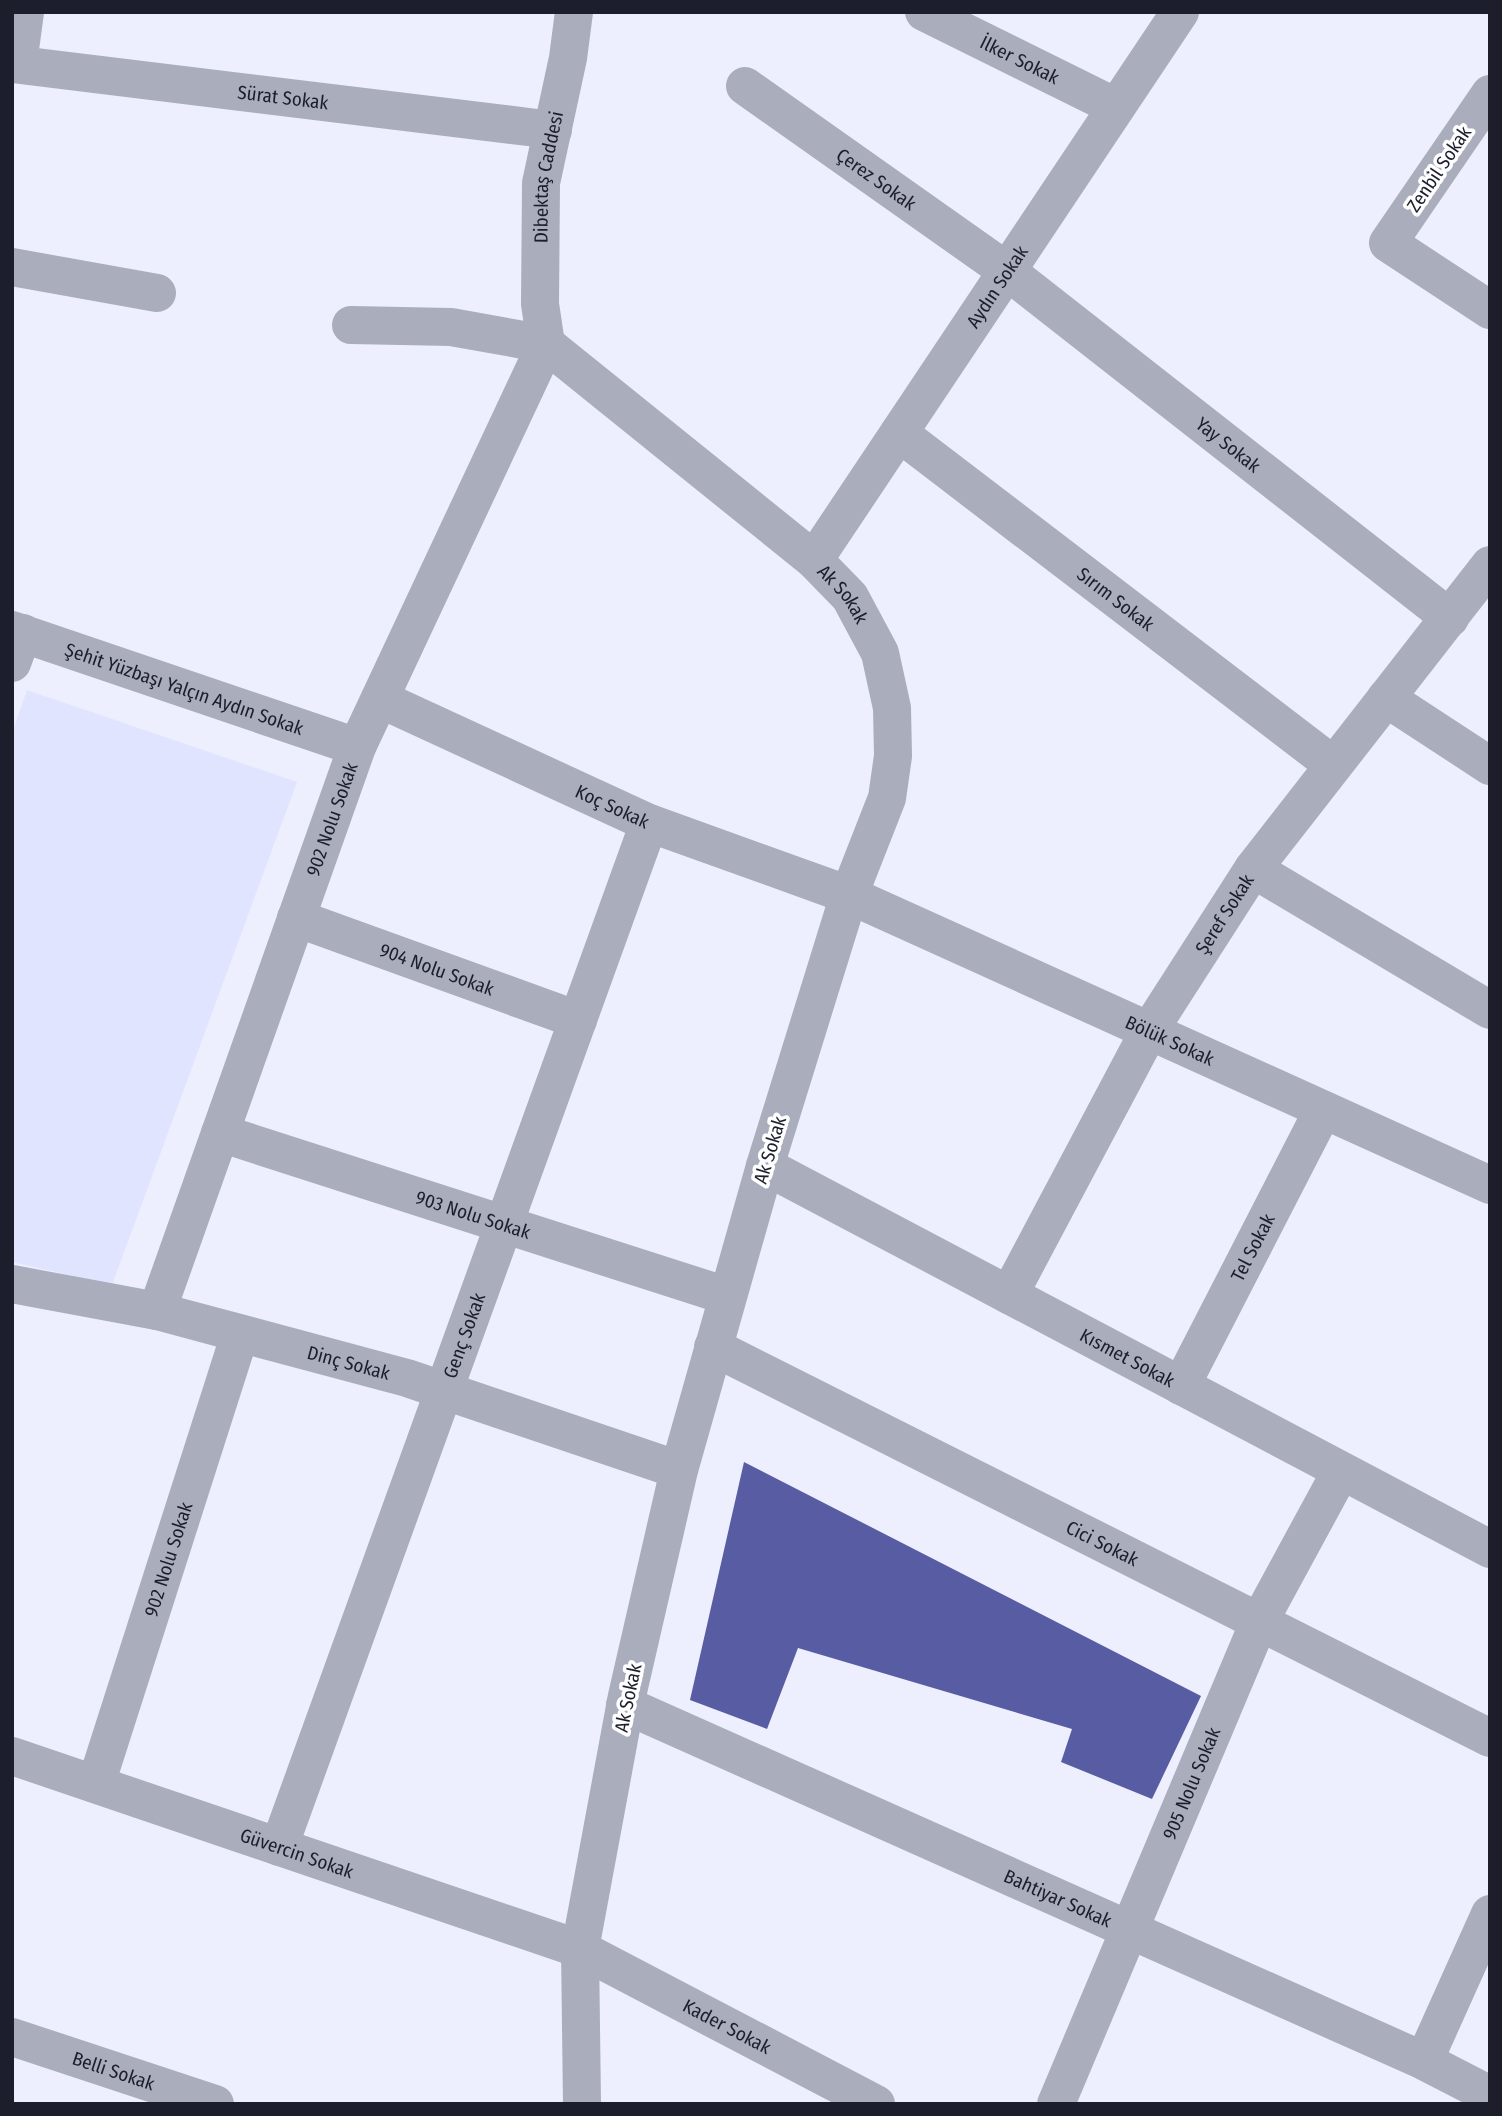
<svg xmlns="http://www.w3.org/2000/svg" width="1502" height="2116" font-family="'Fira Sans Condensed',sans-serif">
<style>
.built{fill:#e1e4ff}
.building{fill:#585ca2}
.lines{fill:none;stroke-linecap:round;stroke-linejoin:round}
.street{stroke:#aaadbc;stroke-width:38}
.labels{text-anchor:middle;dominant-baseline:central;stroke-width:7;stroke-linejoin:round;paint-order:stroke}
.street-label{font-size:19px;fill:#1d1e2b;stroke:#fefefe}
</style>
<rect width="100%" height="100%" fill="#edeffe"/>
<path class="built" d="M 27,690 L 297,782 L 112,1285 L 12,1262 L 12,733 Z"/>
<path class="building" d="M 744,1462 L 1201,1696 L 1152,1799 L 1061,1762 L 1072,1729 L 798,1648 L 767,1729 L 690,1700 Z"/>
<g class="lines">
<g class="street">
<path id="s1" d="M 924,12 L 1116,107"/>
<path id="s2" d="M 12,64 L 553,130"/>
<path d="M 18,64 L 25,12"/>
<path id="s3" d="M 745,86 L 1007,271 L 1450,618"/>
<path d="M 1490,94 L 1388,243 L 1490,310"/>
<path d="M 12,267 L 157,293"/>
<path id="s4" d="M 351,325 L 451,327 L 546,344 L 814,560 L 850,597 L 880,653 L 892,708 L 893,756 L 887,798 L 849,895 L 765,1166 L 679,1470 L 627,1696 L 580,1949 L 582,2104"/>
<path id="s5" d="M 546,344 L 540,304 L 541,183 L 568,58 L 574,12"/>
<path id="s6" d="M 899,433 L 1332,764"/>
<path id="s7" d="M 814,560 L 1180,12"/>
<path id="s8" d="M 12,630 L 357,747"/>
<path d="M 12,663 L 23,633"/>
<path d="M 1386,698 L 1490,766"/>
<path id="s9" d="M 380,699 L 649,823 L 849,895 L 1490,1185"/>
<path d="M 1253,869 L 1490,1010"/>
<path id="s10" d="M 296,918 L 578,1020"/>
<path id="s11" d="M 220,1133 L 727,1296"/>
<path id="s12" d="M 765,1166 L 1490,1549"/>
<path id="s13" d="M 12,1284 L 157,1311 L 407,1378 L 679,1470"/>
<path id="s14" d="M 1009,1295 L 1149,1031 L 1253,869 L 1490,565"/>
<path id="s15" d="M 157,1311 L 357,747 L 546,344"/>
<path id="s16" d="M 713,1347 L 1490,1738"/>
<path id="s17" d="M 1181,1386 L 1323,1110"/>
<path id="s18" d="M 625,1705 L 1424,2061 L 1490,2095"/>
<path id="s19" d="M 12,1756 L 580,1949 L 876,2104"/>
<path id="s20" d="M 96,1784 L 240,1334"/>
<path id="s21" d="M 279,1847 L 649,823"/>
<path id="s22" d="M 12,2037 L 215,2104"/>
<path d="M 1424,2061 L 1490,1914"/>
<path id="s23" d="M 1056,2104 L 1259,1622 L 1341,1471"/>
</g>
</g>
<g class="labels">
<g class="street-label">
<text stroke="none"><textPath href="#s1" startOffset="107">İlker Sokak</textPath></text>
<text stroke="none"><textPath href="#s2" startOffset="273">Sürat Sokak</textPath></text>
<text transform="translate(1439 169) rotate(-56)">Zenbil Sokak</text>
<text stroke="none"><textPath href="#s5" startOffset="168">Dibektaş Caddesi</textPath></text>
<text stroke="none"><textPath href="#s3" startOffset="161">Çerez Sokak</textPath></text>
<text stroke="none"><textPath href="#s7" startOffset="329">Aydın Sokak</textPath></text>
<text stroke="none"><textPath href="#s3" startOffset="602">Yay Sokak</textPath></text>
<text stroke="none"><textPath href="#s4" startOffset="586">Ak Sokak</textPath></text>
<text stroke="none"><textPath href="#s6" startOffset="273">Sırım Sokak</textPath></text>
<text stroke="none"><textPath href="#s8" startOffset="182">Şehit Yüzbaşı Yalçın Aydın Sokak</textPath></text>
<text stroke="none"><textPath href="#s9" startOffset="256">Koç Sokak</textPath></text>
<text stroke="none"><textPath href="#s15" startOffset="522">902 Nolu Sokak</textPath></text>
<text stroke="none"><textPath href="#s14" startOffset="438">Şeref Sokak</textPath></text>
<text stroke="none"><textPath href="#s10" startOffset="150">904 Nolu Sokak</textPath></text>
<text stroke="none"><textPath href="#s9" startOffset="861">Bölük Sokak</textPath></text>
<text transform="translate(770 1150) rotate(-73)">Ak Sokak</text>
<text stroke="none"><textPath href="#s11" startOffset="266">903 Nolu Sokak</textPath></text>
<text stroke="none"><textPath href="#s17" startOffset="156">Tel Sokak</textPath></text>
<text stroke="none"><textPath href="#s21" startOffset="544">Genç Sokak</textPath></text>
<text stroke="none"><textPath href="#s12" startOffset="410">Kısmet Sokak</textPath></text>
<text stroke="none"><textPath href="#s13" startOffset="346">Dinç Sokak</textPath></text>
<text stroke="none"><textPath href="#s16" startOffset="436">Cici Sokak</textPath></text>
<text stroke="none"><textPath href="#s20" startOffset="236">902 Nolu Sokak</textPath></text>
<text transform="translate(628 1698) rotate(-78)">Ak Sokak</text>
<text stroke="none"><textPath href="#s23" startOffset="348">905 Nolu Sokak</textPath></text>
<text stroke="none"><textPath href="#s19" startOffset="301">Güvercin Sokak</textPath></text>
<text stroke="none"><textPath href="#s18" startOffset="474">Bahtiyar Sokak</textPath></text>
<text stroke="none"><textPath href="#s19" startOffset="766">Kader Sokak</textPath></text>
<text stroke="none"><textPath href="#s22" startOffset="107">Belli Sokak</textPath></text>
</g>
</g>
<rect width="1502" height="2116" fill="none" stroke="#1d1e2b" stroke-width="28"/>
</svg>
